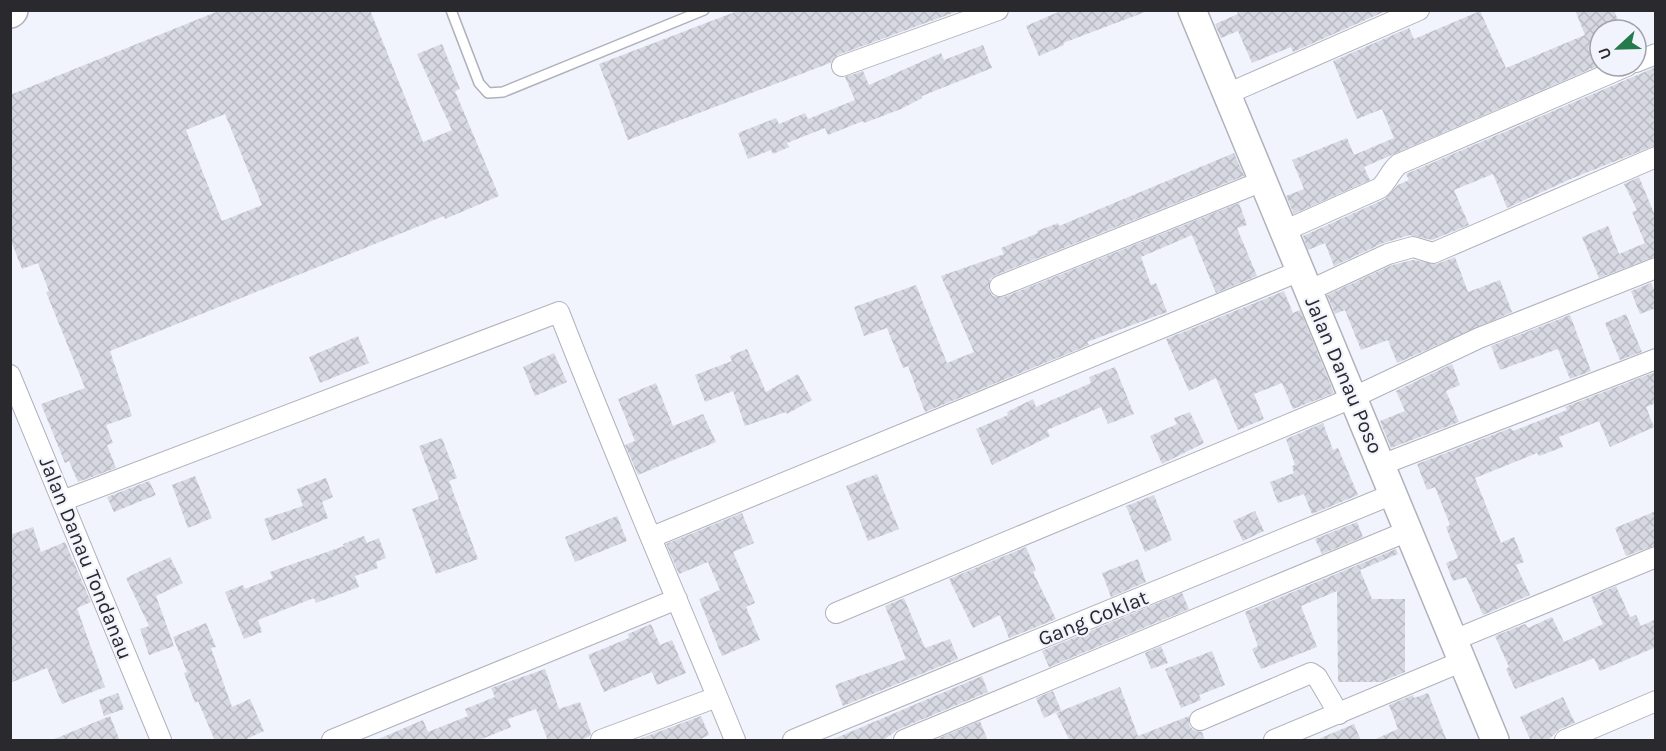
<svg xmlns="http://www.w3.org/2000/svg" width="1666" height="751" font-family="Karla,sans-serif">
<style>
.building{fill:url(#building-cross-hatch);fill-rule:evenodd}
.lines{fill:none;stroke-linecap:round;stroke-linejoin:round}
.lane-casing{stroke:#b0b2bb;stroke-width:12}
.street-casing{stroke:#b0b2bb;stroke-width:22}
.secondary-casing{stroke:#b0b2bb;stroke-width:30}
.highway-casing{stroke:#b0b2bb;stroke-width:36}
.lane{stroke:#fff;stroke-width:9}
.street{stroke:#fff;stroke-width:20}
.secondary{stroke:#fff;stroke-width:27}
.highway{stroke:#fff;stroke-width:33}
.labels{text-anchor:middle;dominant-baseline:central;stroke-width:4.5;stroke-linejoin:round;paint-order:stroke}
.street-label{font-size:21px;fill:#2a2a2e;stroke:#f2f4fd}
</style>
<defs>
<pattern id="building-cross-hatch" width="8" height="8" patternUnits="userSpaceOnUse" patternTransform="scale(1.5)"><rect width="8" height="8" fill="#d7d9e2"/><path d="M0 0l8 8M0 8l8-8" fill="none" stroke="#b9bac2"/></pattern>
</defs>
<rect width="100%" height="100%" fill="#f2f4fd"/>
<path class="building" d="M 221,10 L 370,10 L 423,142 L 452,130 L 417,54 L 442,44 L 460,89 L 455,91 L 499,196 L 445,219 L 444,216 L 110,351 L 132,416 L 106,425 L 113,443 L 107,445 L 116,468 L 78,482 L 69,461 L 65,463 L 41,404 L 85,388 L 46,292 L 49,291 L 38,263 L 22,269 L 10,238 L 10,95 ZM 225,114 L 262,205 L 222,221 L 186,130 Z
M 740,10 L 961,10 L 838,55 L 830,63 L 628,140 L 599,64 Z
M 1063,10 L 1144,10 L 1145,12 L 1063,43 L 1064,45 L 1039,56 L 1026,26 Z
M 1236,10 L 1388,10 L 1293,52 L 1291,47 L 1252,63 L 1238,31 L 1221,38 L 1215,24 L 1238,14 Z
M 1575,10 L 1614,10 L 1622,30 L 1600,30 L 1600,65 L 1364,167 L 1370,180 L 1294,214 L 1286,196 L 1304,189 L 1292,160 L 1347,138 L 1354,155 L 1394,138 L 1382,109 L 1357,119 L 1333,61 L 1409,28 L 1414,39 L 1480,11 L 1506,68 L 1585,35 Z
M 983,45 L 992,68 L 922,96 L 922,98 L 901,109 L 864,123 L 863,121 L 828,135 L 825,128 L 787,143 L 789,147 L 773,154 L 771,150 L 748,159 L 738,133 L 776,118 L 779,124 L 805,113 L 808,119 L 855,100 L 845,77 L 863,71 L 869,85 L 941,53 L 944,60 Z
M 1656,67 L 1656,145 L 1573,178 L 1507,208 L 1493,174 L 1454,190 L 1469,225 L 1432,240 L 1410,235 L 1383,243 L 1334,266 L 1325,243 L 1308,250 L 1303,236 L 1385,199 L 1398,185 L 1409,180 L 1406,174 Z
M 1234,153 L 1244,176 L 996,275 L 990,279 L 989,290 L 993,296 L 1004,297 L 1239,203 L 1247,225 L 1237,228 L 1257,276 L 1216,293 L 1192,235 L 1141,257 L 1151,285 L 1156,283 L 1167,312 L 1087,342 L 1089,345 L 925,412 L 908,366 L 903,368 L 887,328 L 864,336 L 854,307 L 916,285 L 947,363 L 974,352 L 941,276 L 1004,254 L 1001,248 L 1038,233 L 1037,231 L 1058,223 L 1059,226 Z
M 1639,177 L 1656,218 L 1656,256 L 1599,278 L 1582,237 L 1608,226 L 1619,254 L 1645,243 L 1632,212 L 1637,210 L 1624,184 Z
M 1455,257 L 1468,292 L 1500,280 L 1512,312 L 1397,363 L 1388,340 L 1361,350 L 1345,310 L 1335,314 L 1327,295 L 1392,265 L 1413,260 L 1437,264 Z
M 1651,283 L 1656,294 L 1656,308 L 1640,314 L 1631,291 Z
M 1284,291 L 1293,313 L 1300,310 L 1334,393 L 1293,409 L 1282,383 L 1254,394 L 1264,419 L 1238,430 L 1216,378 L 1189,391 L 1166,339 Z
M 1626,314 L 1642,352 L 1620,360 L 1605,323 Z
M 1570,315 L 1591,371 L 1570,379 L 1558,349 L 1500,370 L 1491,346 Z
M 358,336 L 369,363 L 320,383 L 309,357 Z
M 747,349 L 766,392 L 798,374 L 812,400 L 787,414 L 786,412 L 745,426 L 733,391 L 705,402 L 695,375 L 732,361 L 730,356 Z
M 554,353 L 567,382 L 535,396 L 523,367 Z
M 1452,364 L 1460,385 L 1446,391 L 1459,422 L 1391,448 L 1380,421 L 1405,411 L 1396,391 Z
M 1115,367 L 1134,414 L 1108,424 L 1101,407 L 1047,430 L 1050,436 L 992,465 L 976,429 L 1008,415 L 1007,412 L 1033,399 L 1036,407 L 1091,383 L 1089,377 Z
M 1655,372 L 1656,403 L 1646,407 L 1654,427 L 1610,447 L 1599,421 L 1559,437 L 1563,447 L 1539,456 L 1537,453 L 1475,478 L 1501,543 L 1514,537 L 1524,562 L 1516,565 L 1530,595 L 1483,615 L 1466,577 L 1453,581 L 1446,563 L 1458,558 L 1446,527 L 1450,525 L 1435,487 L 1427,490 L 1417,464 L 1511,428 L 1513,431 L 1567,410 L 1565,407 Z
M 656,383 L 673,426 L 703,414 L 716,442 L 638,475 L 625,445 L 635,441 L 618,399 Z
M 1190,412 L 1204,443 L 1162,464 L 1150,436 L 1177,424 L 1174,418 Z
M 1323,423 L 1333,450 L 1338,448 L 1358,495 L 1312,514 L 1304,494 L 1278,503 L 1270,482 L 1294,473 L 1292,466 L 1295,465 L 1286,439 Z
M 442,438 L 457,478 L 449,481 L 478,559 L 436,574 L 412,509 L 439,499 L 419,446 Z
M 877,474 L 899,529 L 868,541 L 846,486 Z
M 195,476 L 212,518 L 188,528 L 172,485 Z
M 326,478 L 333,497 L 322,502 L 328,518 L 272,541 L 264,519 L 303,506 L 297,489 Z
M 149,481 L 156,495 L 114,512 L 107,497 Z
M 1154,495 L 1172,540 L 1145,552 L 1126,506 Z
M 1255,511 L 1264,531 L 1243,541 L 1233,521 Z
M 1656,511 L 1656,545 L 1626,556 L 1615,528 Z
M 742,513 L 754,543 L 733,552 L 755,603 L 746,607 L 760,640 L 722,656 L 699,599 L 720,590 L 708,562 L 679,574 L 666,544 Z
M 617,516 L 627,541 L 575,562 L 565,537 Z
M 1357,522 L 1363,537 L 1322,554 L 1315,539 Z
M 33,527 L 41,552 L 65,542 L 91,602 L 77,608 L 105,687 L 62,704 L 47,668 L 10,683 L 10,535 Z
M 364,536 L 367,543 L 379,538 L 386,558 L 376,562 L 378,568 L 355,576 L 359,587 L 316,603 L 314,598 L 258,620 L 262,632 L 244,639 L 225,592 L 243,585 L 245,589 L 273,578 L 270,572 L 344,546 L 343,544 Z
M 1026,547 L 1036,570 L 1033,572 L 1056,619 L 1009,638 L 1000,615 L 973,628 L 949,579 Z
M 1396,549 L 1398,554 L 1360,570 L 1372,599 L 1405,599 L 1405,672 L 1381,682 L 1338,682 L 1337,591 L 1301,606 L 1317,647 L 1261,669 L 1252,649 L 1258,646 L 1245,612 Z
M 170,557 L 183,583 L 156,596 L 174,646 L 149,655 L 140,629 L 149,626 L 126,578 Z
M 1138,559 L 1146,582 L 1111,597 L 1102,573 Z
M 1616,586 L 1630,617 L 1636,615 L 1641,626 L 1656,619 L 1656,647 L 1600,671 L 1594,658 L 1515,689 L 1506,669 L 1509,667 L 1495,636 L 1525,624 L 1528,628 L 1552,617 L 1564,642 L 1603,624 L 1591,597 Z
M 1182,593 L 1189,609 L 1049,667 L 1042,651 Z
M 904,598 L 925,648 L 950,639 L 958,659 L 843,706 L 835,685 L 906,659 L 885,606 Z
M 206,623 L 216,647 L 211,648 L 232,707 L 250,699 L 264,731 L 242,741 L 215,741 L 198,701 L 195,703 L 184,673 L 187,672 L 173,637 Z
M 651,624 L 660,645 L 672,640 L 686,673 L 657,685 L 652,672 L 604,692 L 588,655 L 629,638 L 628,634 Z
M 1161,646 L 1168,663 L 1151,669 L 1145,653 Z
M 1212,651 L 1225,685 L 1199,695 L 1201,700 L 1181,708 L 1165,669 Z
M 545,669 L 559,709 L 580,702 L 591,733 L 590,736 L 579,741 L 548,741 L 536,709 L 508,719 L 511,727 L 477,741 L 374,741 L 423,720 L 428,732 L 468,716 L 465,709 L 495,697 L 491,688 Z
M 982,676 L 988,692 L 899,729 L 882,741 L 829,741 Z
M 1120,687 L 1138,736 L 1189,716 L 1189,725 L 1193,730 L 1202,732 L 1205,741 L 1070,741 L 1056,713 Z
M 1053,691 L 1061,710 L 1044,718 L 1036,698 Z
M 118,693 L 124,709 L 104,716 L 99,700 Z
M 1428,693 L 1447,741 L 1371,741 L 1398,729 L 1389,705 L 1413,695 L 1414,698 Z
M 1563,697 L 1575,723 L 1560,729 L 1547,741 L 1531,741 L 1520,717 Z
M 110,716 L 120,741 L 52,741 L 52,740 Z
M 701,716 L 709,735 L 697,741 L 634,741 Z
M 980,721 L 988,741 L 937,741 L 937,739 Z
M 1354,724 L 1361,741 L 1317,741 L 1316,740 Z"/>
<g class="lines">
<defs>
<path id="lane" d="M 451,10 L 479,83 L 488,93 L 503,92 L 704,10"/>
<path id="street" d="M 1636,62 L 1656,54
M 842,66 L 998,10
M 1227,94 L 1419,10
M 1284,231 L 1380,188 C 1388,181 1390,171 1399,164 L 1627,66
M 1000,286 L 1263,181
M 1308,291 L 1388,254 L 1413,247 L 1433,253 L 1656,157
M 10,375 L 161,740
M 1381,465 L 1656,359
M 62,501 L 559,312 C 615,456 677,598 735,740
M 652,537 L 1300,271
M 836,613 L 1352,398 L 1479,338 L 1656,268
M 1454,640 L 1656,557
M 1200,720 L 1311,673 L 1317,677 L 1339,714
M 332,740 L 677,599
M 601,740 L 717,697
M 793,740 L 1393,494
M 904,740 L 1408,531
M 1274,740 L 1463,661
M 1565,740 L 1656,701"/>
<path id="secondary" d="M 1192,10 L 1495,740"/>
<path id="highway" d="M 10,11 L 11,10"/>
</defs>
<use href="#lane" class="lane-casing"/>
<use href="#street" class="street-casing"/>
<use href="#secondary" class="secondary-casing"/>
<use href="#highway" class="highway-casing"/>
<use href="#lane" class="lane"/>
<use href="#street" class="street"/>
<use href="#secondary" class="secondary"/>
<use href="#highway" class="highway"/>
</g>
<g class="labels">
<g class="street-label">
<text transform="translate(1344 375) rotate(67)">Jalan Danau Poso</text>
<text transform="translate(86 558) rotate(68)">Jalan Danau Tondanau</text>
<text transform="translate(1093 618) rotate(-22)">Gang Coklat</text>
</g>
</g>
<rect width="1666" height="751" fill="none" stroke="#2a2a2e" stroke-width="24"/>
<g transform="translate(1618 48) rotate(248)"><circle r="28" fill="#f2f4fd" stroke="#a2a3aa" stroke-width="1.5"/>
<path d="M0-4.5L10 22L0 15L-10 22Z" fill="#26794b"/>
<text y="-9" font-size="16" font-weight="bold" text-anchor="middle" fill="#2a2a2e">U</text>
</g>
</svg>
